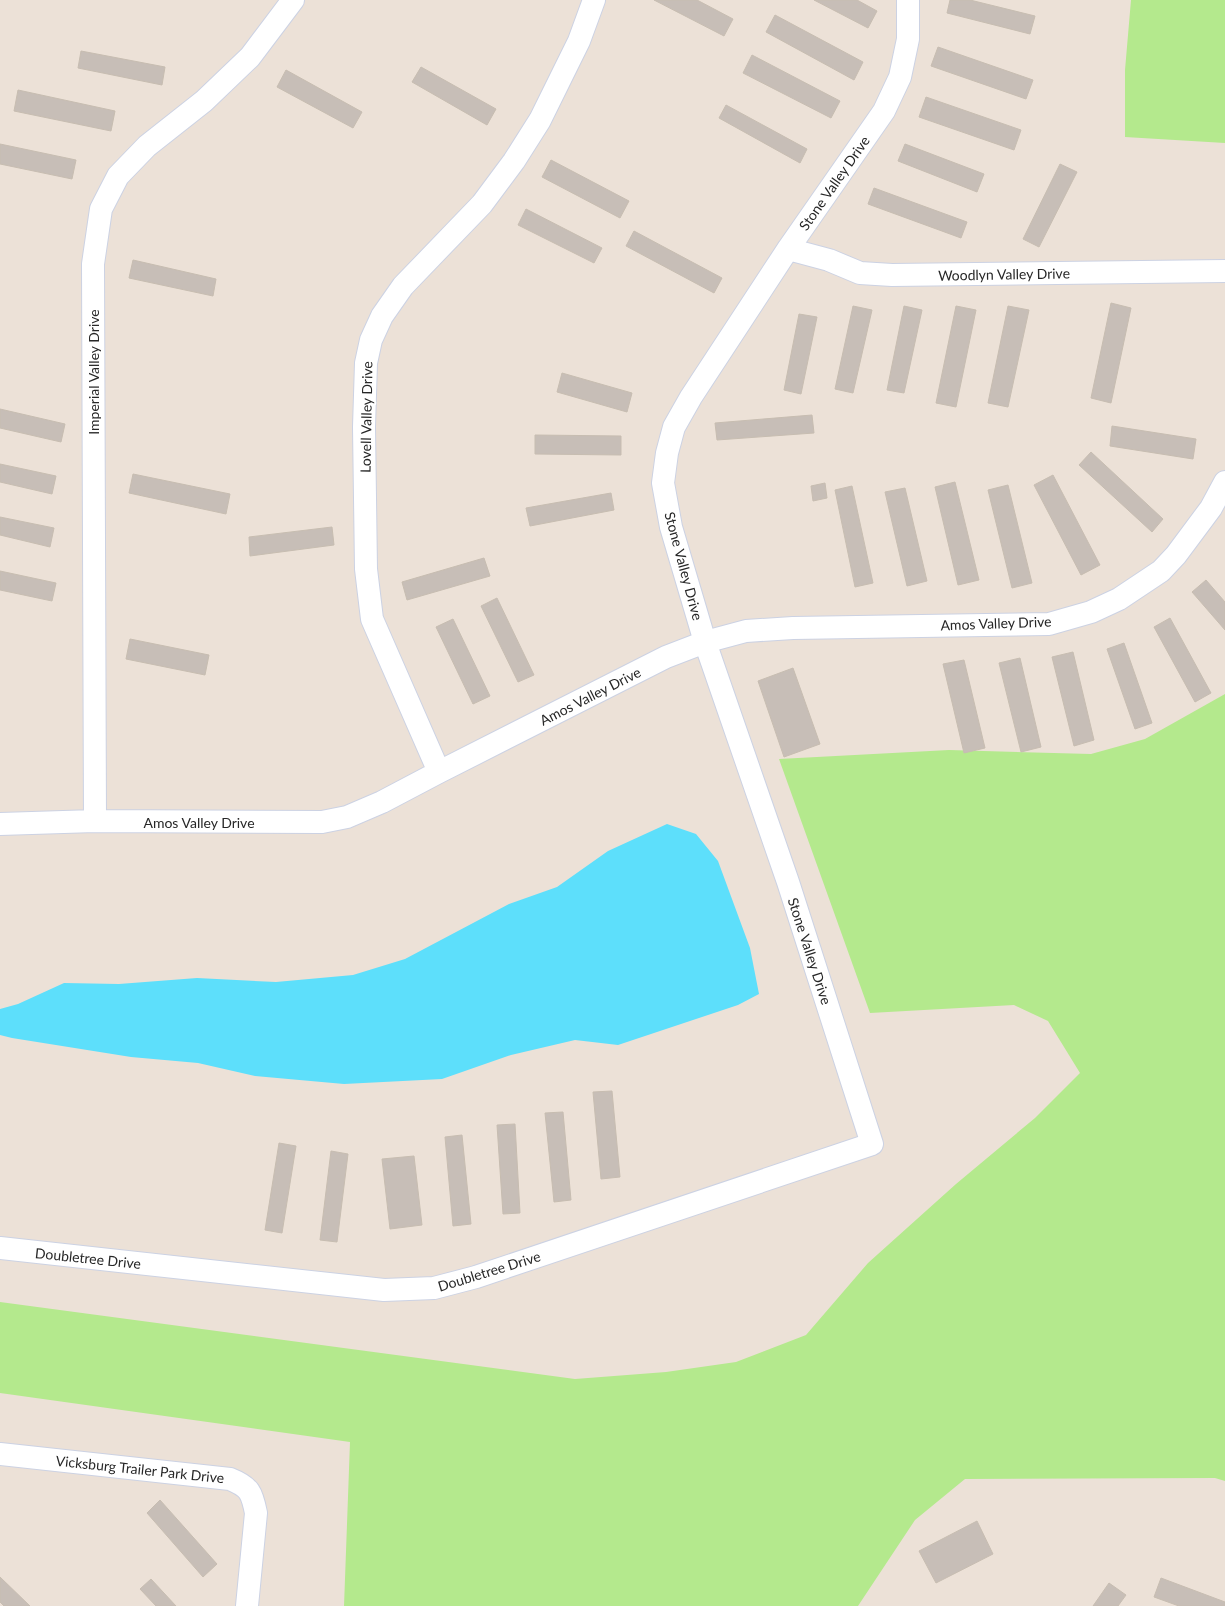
<svg xmlns="http://www.w3.org/2000/svg" width="1225" height="1606" font-family="Lato,sans-serif">
<style>
.green{fill:#b4e98d}
.water{fill:#5ddffb}
.building{fill:#c7beb7;stroke:#c7bdb1}
.lines{fill:none;stroke-linecap:round;stroke-linejoin:round}
.street-casing{stroke:#ccd2e3;stroke-width:24}
.street{stroke:#fff;stroke-width:22}
.labels{text-anchor:middle;dominant-baseline:central;stroke-width:4;stroke-linejoin:round;paint-order:stroke}
.street-label{font-size:14px;fill:#272727;stroke:#fff}
</style>
<rect width="100%" height="100%" fill="#ece1d7"/>
<path class="green" d="M 1131,0 L 1225,0 L 1225,143 L 1125,137 L 1125,70 Z
M 1225,694 L 1225,1481 L 1215,1478 L 965,1479 L 915,1520 L 858,1606 L 344,1606 L 350,1442 L 0,1393 L 0,1302 L 575,1379 L 666,1372 L 736,1362 L 806,1335 L 868,1263 L 956,1184 L 1035,1118 L 1080,1073 L 1048,1021 L 1014,1005 L 870,1013 L 779,759 L 949,750 L 1091,754 L 1145,739 Z"/>
<path class="water" d="M 667,824 L 696,834 L 718,861 L 750,948 L 759,994 L 738,1005 L 618,1045 L 575,1040 L 511,1055 L 442,1079 L 344,1084 L 255,1076 L 198,1063 L 131,1057 L 12,1038 L 0,1035 L 0,1009 L 18,1004 L 64,983 L 119,984 L 197,978 L 276,982 L 353,975 L 405,959 L 509,904 L 557,887 L 608,851 Z"/>
<path class="building" d="M 654,0 L 697,0 L 733,19 L 724,36 Z
M 814,0 L 857,0 L 877,11 L 868,28 Z
M 950,0 L 970,0 L 1035,16 L 1030,34 L 947,13 Z
M 775,15 L 863,62 L 854,80 L 766,32 Z
M 938,47 L 1033,80 L 1026,99 L 931,66 Z
M 81,51 L 165,67 L 162,85 L 78,68 Z
M 752,55 L 840,101 L 831,118 L 743,73 Z
M 421,67 L 496,109 L 487,125 L 412,82 Z
M 286,70 L 362,112 L 353,128 L 277,87 Z
M 18,90 L 115,111 L 111,131 L 14,111 Z
M 926,97 L 1021,130 L 1014,150 L 919,117 Z
M 726,105 L 807,149 L 800,163 L 719,118 Z
M 0,144 L 76,160 L 72,179 L 0,164 Z
M 905,144 L 984,174 L 977,192 L 898,161 Z
M 551,160 L 629,201 L 620,218 L 542,177 Z
M 1060,164 L 1077,172 L 1039,247 L 1023,239 Z
M 874,188 L 967,222 L 961,238 L 868,204 Z
M 526,209 L 602,248 L 594,263 L 518,225 Z
M 634,231 L 722,278 L 714,293 L 626,246 Z
M 133,260 L 216,279 L 213,296 L 129,278 Z
M 1111,303 L 1131,308 L 1111,403 L 1091,398 Z
M 853,306 L 872,310 L 853,393 L 835,389 Z
M 904,306 L 922,310 L 904,393 L 887,390 Z
M 956,306 L 976,310 L 956,407 L 936,403 Z
M 1008,306 L 1029,310 L 1008,407 L 988,403 Z
M 799,314 L 817,317 L 801,394 L 784,390 Z
M 562,373 L 632,393 L 627,412 L 557,392 Z
M 0,409 L 65,424 L 61,442 L 0,428 Z
M 812,415 L 814,433 L 717,440 L 715,423 Z
M 1112,426 L 1196,439 L 1193,459 L 1110,446 Z
M 535,435 L 621,436 L 621,455 L 535,454 Z
M 1091,452 L 1163,519 L 1152,532 L 1079,465 Z
M 0,464 L 56,476 L 52,494 L 0,482 Z
M 133,474 L 230,494 L 226,514 L 129,493 Z
M 1053,475 L 1100,565 L 1081,575 L 1034,485 Z
M 955,482 L 979,580 L 958,585 L 935,487 Z
M 825,483 L 827,498 L 813,501 L 811,486 Z
M 1008,485 L 1032,583 L 1012,588 L 988,490 Z
M 852,486 L 873,583 L 855,587 L 835,490 Z
M 905,488 L 927,581 L 907,586 L 885,492 Z
M 611,493 L 614,510 L 530,526 L 526,508 Z
M 0,517 L 54,528 L 50,547 L 0,535 Z
M 332,527 L 334,545 L 250,556 L 249,537 Z
M 484,558 L 490,576 L 407,600 L 402,582 Z
M 0,571 L 56,583 L 52,601 L 0,590 Z
M 1206,580 L 1225,602 L 1225,630 L 1192,592 Z
M 497,598 L 534,675 L 518,682 L 481,606 Z
M 1170,618 L 1211,693 L 1195,702 L 1154,627 Z
M 453,619 L 490,696 L 473,704 L 436,627 Z
M 130,639 L 209,655 L 205,675 L 126,659 Z
M 1124,643 L 1152,723 L 1135,729 L 1107,649 Z
M 1073,652 L 1094,740 L 1074,746 L 1052,657 Z
M 1020,658 L 1041,747 L 1021,752 L 999,663 Z
M 964,660 L 985,748 L 964,753 L 943,664 Z
M 793,668 L 820,744 L 784,757 L 758,681 Z
M 612,1091 L 620,1177 L 601,1179 L 593,1092 Z
M 563,1112 L 571,1200 L 554,1202 L 545,1113 Z
M 515,1124 L 520,1213 L 503,1214 L 497,1125 Z
M 462,1135 L 471,1224 L 453,1226 L 445,1137 Z
M 279,1143 L 296,1146 L 282,1233 L 265,1230 Z
M 331,1151 L 348,1154 L 337,1242 L 320,1240 Z
M 414,1156 L 422,1225 L 390,1229 L 382,1159 Z
M 160,1500 L 217,1564 L 203,1577 L 147,1513 Z
M 977,1521 L 993,1554 L 936,1583 L 919,1551 Z
M 0,1577 L 30,1606 L 4,1606 L 0,1602 Z
M 1161,1578 L 1225,1602 L 1225,1606 L 1179,1606 L 1154,1597 Z
M 151,1579 L 176,1606 L 156,1606 L 140,1589 Z
M 1109,1583 L 1126,1595 L 1118,1606 L 1093,1606 Z"/>
<g class="lines">
<defs>
<path id="street" d="M 788,249 L 829,260 L 860,273 L 892,275 L 1225,271
M 439,772 L 372,619 L 366,569 L 364,427 L 366,363 L 371,340 L 382,316 L 403,286 L 482,204 L 514,161 L 540,120 L 579,41 L 594,0
M 95,821 L 93,264 L 101,209 L 118,176 L 147,146 L 204,101 L 250,57 L 293,0
M 0,824 L 95,821 L 322,822 L 347,817 L 382,802 L 439,772 L 666,657 L 705,642 L 746,631 L 793,628 L 1049,624 L 1091,612 L 1119,599 L 1161,571 L 1176,555 L 1211,508 L 1225,482
M 0,1248 L 384,1290 L 434,1288 L 476,1277 L 872,1144 L 788,882 L 705,642 L 671,527 L 663,483 L 667,453 L 674,427 L 691,397 L 788,249 L 884,111 L 900,77 L 908,39 L 908,0
M 0,1454 L 230,1479 C 250,1487 252,1493 256,1513 L 247,1606"/>
</defs>
<use href="#street" class="street-casing"/>
<use href="#street" class="street"/>
</g>
<g class="labels">
<g class="street-label">
<text transform="translate(834 183) rotate(-55)">Stone Valley Drive</text>
<text transform="translate(1004 274) rotate(-1)">Woodlyn Valley Drive</text>
<text transform="translate(93 372) rotate(-90)">Imperial Valley Drive</text>
<text transform="translate(366 417) rotate(-89)">Lovell Valley Drive</text>
<text transform="translate(684 566) rotate(75)">Stone Valley Drive</text>
<text transform="translate(996 623) rotate(-2)">Amos Valley Drive</text>
<text transform="translate(590 696) rotate(-27)">Amos Valley Drive</text>
<text x="199" y="822">Amos Valley Drive</text>
<text transform="translate(810 951) rotate(72)">Stone Valley Drive</text>
<text transform="translate(88 1258) rotate(6)">Doubletree Drive</text>
<text transform="translate(489 1271) rotate(-17)">Doubletree Drive</text>
<text transform="translate(140 1469) rotate(6)">Vicksburg Trailer Park Drive</text>
</g>
</g>
</svg>
